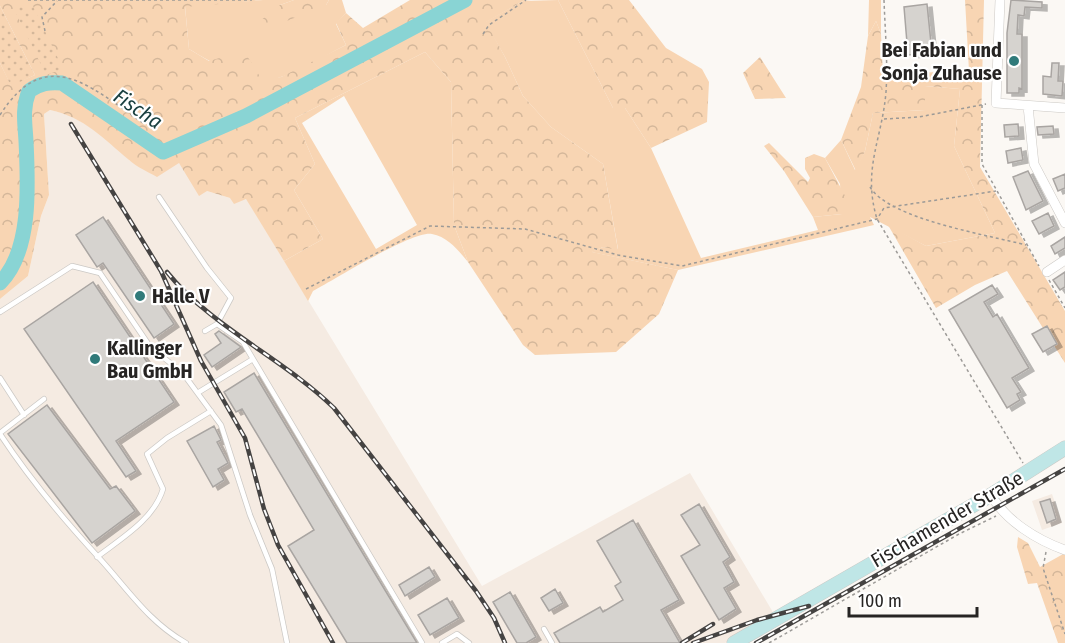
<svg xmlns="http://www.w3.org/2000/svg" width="1065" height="643" font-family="'Fira Sans Condensed',sans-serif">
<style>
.built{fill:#f5ebe2}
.grass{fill:#f8d5b3;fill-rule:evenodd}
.forest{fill:url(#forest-crowns)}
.garden{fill:url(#garden-dots)}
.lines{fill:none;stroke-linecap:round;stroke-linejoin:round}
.river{stroke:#89d4d4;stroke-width:15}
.building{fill:#d6d3cf;stroke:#a9a5a2;stroke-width:1.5;filter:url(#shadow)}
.service-casing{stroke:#ccc9c5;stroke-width:6}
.minor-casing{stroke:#ccc9c5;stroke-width:10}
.secondary-casing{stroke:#ccc9c5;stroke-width:15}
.path{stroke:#9c9a97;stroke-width:1.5;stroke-dasharray:3 3;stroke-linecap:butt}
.service{stroke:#fff;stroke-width:4.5}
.minor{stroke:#fff;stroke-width:9}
.secondary{stroke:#bfe6e6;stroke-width:14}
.rail-casing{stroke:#454342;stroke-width:4.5}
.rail{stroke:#fff;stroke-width:2;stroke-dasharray:7;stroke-linecap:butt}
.poi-dot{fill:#307a7a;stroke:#fff;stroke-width:2}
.labels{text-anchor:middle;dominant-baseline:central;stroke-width:4.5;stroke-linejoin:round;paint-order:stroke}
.poi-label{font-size:20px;font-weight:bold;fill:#262423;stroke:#fff;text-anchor:start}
.street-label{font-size:20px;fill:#262423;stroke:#fff}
.water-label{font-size:21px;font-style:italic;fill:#1b4040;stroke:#fff}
</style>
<defs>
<pattern id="forest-crowns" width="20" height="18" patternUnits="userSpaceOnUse" patternTransform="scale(1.5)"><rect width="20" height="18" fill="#f8d5b3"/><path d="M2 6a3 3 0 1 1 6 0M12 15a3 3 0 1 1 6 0" fill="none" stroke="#d4b79a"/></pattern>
<pattern id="garden-dots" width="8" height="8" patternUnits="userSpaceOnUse" patternTransform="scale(1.5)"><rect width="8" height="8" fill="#f8d5b3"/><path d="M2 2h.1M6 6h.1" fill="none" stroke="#d4b79a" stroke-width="1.8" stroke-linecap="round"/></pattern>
<filter id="shadow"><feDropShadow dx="5" dy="3" stdDeviation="0" flood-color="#0004"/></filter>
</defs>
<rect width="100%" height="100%" fill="#fbf8f4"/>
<path class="built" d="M 50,110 L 68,114 L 90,127 L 112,143 L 130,161 L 179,163 L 207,191 L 230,198 L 246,198 L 482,586 L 690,473 L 774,614 L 725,643 L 0,643 L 0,299 L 28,276 L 41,216 L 49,195 L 44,114 Z
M 1052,494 L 1062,523 L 1042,530 L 1032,501 Z"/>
<path class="grass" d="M 263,0 L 294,0 L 280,5 L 326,5 L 329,0 L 342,0 L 346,13 L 336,24 L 346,45 C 325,55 283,83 261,80 C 239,77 208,61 189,49 L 185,6 Z
M 558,0 L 613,108 L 625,108 L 651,148 L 701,258 L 818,230 L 813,217 L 842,214 L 840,184 L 825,158 L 841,140 L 855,170 L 865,151 L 873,113 L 925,110 L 925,86 L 960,89 L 954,146 L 995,233 L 926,246 L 870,217 L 874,225 L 678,270 L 591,252 L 603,247 L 618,249 L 603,164 L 551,127 L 523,96 L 505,57 L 485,22 L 523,1 Z
M 869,0 L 881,0 L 881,34 L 876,21 L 868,36 Z
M 425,52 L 451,82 L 454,225 L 468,262 C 458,250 448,237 432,234 C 413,230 334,280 313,291 L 308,301 L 284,261 L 323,239 L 294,190 L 315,164 L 295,118 ZM 344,96 L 417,225 L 376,249 L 302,123 Z"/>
<path class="forest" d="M 0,0 L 263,0 L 185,7 L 189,49 L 209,61 L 244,51 L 262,80 L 281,77 L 346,45 L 336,23 L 346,13 L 363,28 L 410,0 L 531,0 L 523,1 L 486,22 L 505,57 L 523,96 L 551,127 L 603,164 L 618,250 L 603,247 L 592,252 L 678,270 L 659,314 L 616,352 L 535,355 L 523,345 L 468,262 L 454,225 L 451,82 L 425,52 L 295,118 L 315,164 L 294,190 L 323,239 L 284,261 L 246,199 L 234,204 L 230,198 L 207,191 L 199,196 L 179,163 L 157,177 C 148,172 137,167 129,160 C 104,139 84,117 50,110 L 44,114 L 49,195 L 41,216 L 28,276 L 0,299 L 0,63 L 11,85 L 35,75 L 0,6 Z
M 294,0 L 329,0 L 326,5 L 272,27 L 260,21 L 280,5 Z
M 558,0 L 629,0 L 666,48 L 702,69 L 709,82 L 707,122 L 651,148 L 625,108 L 613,108 Z
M 965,0 L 984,0 L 980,167 L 1065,311 L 1065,363 L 1007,271 L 975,285 L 936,308 L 888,225 L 926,246 L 995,233 L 954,146 L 960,89 L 925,86 L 925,110 L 873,113 L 865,151 L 856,171 L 841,140 L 861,87 L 868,36 L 876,21 L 881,34 L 883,74 L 969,71 Z
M 760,57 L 786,98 L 755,99 L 743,73 Z
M 769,143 L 808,182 L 810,178 L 805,169 L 805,158 L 814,154 L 825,158 L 852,209 L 842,214 L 813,217 L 784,171 L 764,146 Z
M 1018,537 L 1028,543 L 1040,567 L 1065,553 L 1065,643 L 1058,643 L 1037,583 L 1028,584 L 1017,547 Z"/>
<path class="garden" d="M 0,6 L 35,75 L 11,86 L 0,63 Z
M 33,6 L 63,69 L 46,75 L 13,7 Z"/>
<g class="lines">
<path class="river" d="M 0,283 C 32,251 28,184 26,141 C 25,123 22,109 29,91 C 40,83 49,82 62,83 L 163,152 L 246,116 L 465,0"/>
</g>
<path class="building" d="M 1011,0 L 1042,2 L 1042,8 L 1025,7 L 1024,16 L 1018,15 L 1017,34 L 1022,34 L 1022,89 L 1019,88 L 1019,93 L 1007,93 L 1007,33 Z
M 927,4 L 932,53 L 908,55 L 904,7 Z
M 1052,63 L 1059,63 L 1058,81 L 1063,81 L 1062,96 L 1043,94 L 1043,76 L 1051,77 Z
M 1018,124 L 1019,136 L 1005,137 L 1004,125 Z
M 1053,126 L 1054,134 L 1038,135 L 1037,127 Z
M 1021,148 L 1023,160 L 1008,163 L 1006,151 Z
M 1028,171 L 1043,201 L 1026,210 L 1013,177 Z
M 1065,174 L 1065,188 L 1058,191 L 1053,179 Z
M 1048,213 L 1054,226 L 1039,234 L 1032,221 Z
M 103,217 L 174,324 L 154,338 L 103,263 L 97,267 L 76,235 Z
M 1065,237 L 1065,248 L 1055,254 L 1051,246 Z
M 1065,272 L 1065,287 L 1060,290 L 1053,280 Z
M 93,282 L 174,402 L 116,441 L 136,471 L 126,477 L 24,329 Z
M 992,285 L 998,294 L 984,302 L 993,317 L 997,314 L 1029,368 L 1012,378 L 1021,392 L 1017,394 L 1020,400 L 1007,408 L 949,310 Z
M 1047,326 L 1057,344 L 1043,352 L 1032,334 Z
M 219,331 L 241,347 L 212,367 L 204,355 L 221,343 L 215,334 Z
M 254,373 L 374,572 L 417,643 L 347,643 L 288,546 L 314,530 L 242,409 L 236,412 L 224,392 Z
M 47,405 L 110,489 L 116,486 L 135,511 L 92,543 L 8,434 Z
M 214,426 L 221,440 L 217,442 L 228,463 L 218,469 L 224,480 L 213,487 L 187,441 Z
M 1050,499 L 1056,519 L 1047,523 L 1040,502 Z
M 699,504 L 730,557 L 723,562 L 734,582 L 724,588 L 736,609 L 719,620 L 681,556 L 700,545 L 681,515 Z
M 633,520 L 679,600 L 661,610 L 680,643 L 560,643 L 554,633 L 600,607 L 603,612 L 623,600 L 615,586 L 621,582 L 597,541 Z
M 429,567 L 435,577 L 405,596 L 399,585 Z
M 555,589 L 563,603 L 549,611 L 541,598 Z
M 510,592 L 536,637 L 526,643 L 517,643 L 493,602 Z
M 447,598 L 459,618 L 430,635 L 418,615 Z"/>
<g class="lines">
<defs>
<path id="service" d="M 159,197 L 207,268 L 231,298 L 217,324 L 205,331
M 0,312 L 72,266 L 100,273 L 151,348 L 182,372 L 221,425 L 250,515 L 272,569 L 287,643
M 217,324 L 243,342 L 253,359
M 0,378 L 24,415
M 199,392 L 253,359 L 422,643
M 0,433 L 44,399
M 0,434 C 30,480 64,520 101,560 C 129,591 149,622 186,643
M 97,557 C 122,538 154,519 163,489 L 147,454 L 167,438 L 211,411
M 544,629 L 552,643
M 442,643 L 457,634 L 469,643"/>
<path id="minor" d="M 1000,0 L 996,103 L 1065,108
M 1028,106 L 1034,164 L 1065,223
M 1047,272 L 1065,260
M 991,495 C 1006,521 1037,540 1065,550"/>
<path id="secondary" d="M 734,643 L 991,495 L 1065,448"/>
</defs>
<use href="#service" class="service-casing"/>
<use href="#minor" class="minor-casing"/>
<use href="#secondary" class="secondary-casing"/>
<path class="path" d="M 28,0 L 252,0
M 884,0 C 885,30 888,62 886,92 C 882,140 862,169 877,219 L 1023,463
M 45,31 L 42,17 L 57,1
M 483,34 L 489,25 L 526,0
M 982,105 L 982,164 L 1039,266
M 0,115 C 46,43 91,87 143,123
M 884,119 L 919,117 L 986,104
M 870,187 C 889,219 988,235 1026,245
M 1049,280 L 1065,308
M 306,289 L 430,226 L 525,229 L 618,255 L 682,266 L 877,219 L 884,208 L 996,191
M 1046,552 L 1043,568 L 1065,634
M 769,643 L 959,534 L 996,516"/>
<use href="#service" class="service"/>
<use href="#minor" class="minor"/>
<use href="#secondary" class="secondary"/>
<defs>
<path id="rail" d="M 71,124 L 161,271 L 201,361 L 245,438 L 264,509 L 278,545 L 333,643
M 167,272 C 210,326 284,359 334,408 L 476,591 L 494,618 L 505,643
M 682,643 L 713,624
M 693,643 L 757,620 L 809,606
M 756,643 L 1065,469"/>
</defs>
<use href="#rail" class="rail-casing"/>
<use href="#rail" class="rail"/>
</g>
<g class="poi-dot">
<circle cx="1014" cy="61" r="6"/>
<circle cx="140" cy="296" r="6"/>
<circle cx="95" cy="359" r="6"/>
</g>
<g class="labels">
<g class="poi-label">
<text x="1002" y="50" text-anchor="end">Bei Fabian und<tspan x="1002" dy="23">Sonja Zuhause</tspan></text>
<text x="152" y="296">Halle V</text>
<text x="107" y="348">Kallinger<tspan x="107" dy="23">Bau GmbH</tspan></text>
</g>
<g class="street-label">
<text transform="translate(947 519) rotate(-30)">Fischamender Straße</text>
</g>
<g class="water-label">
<text transform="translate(138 109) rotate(34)">Fischa</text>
</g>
</g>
<path d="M849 607v9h128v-9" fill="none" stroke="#262423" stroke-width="3"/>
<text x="858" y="607" font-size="18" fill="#262423" stroke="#ffffff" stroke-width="4.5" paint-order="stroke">100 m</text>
</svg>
